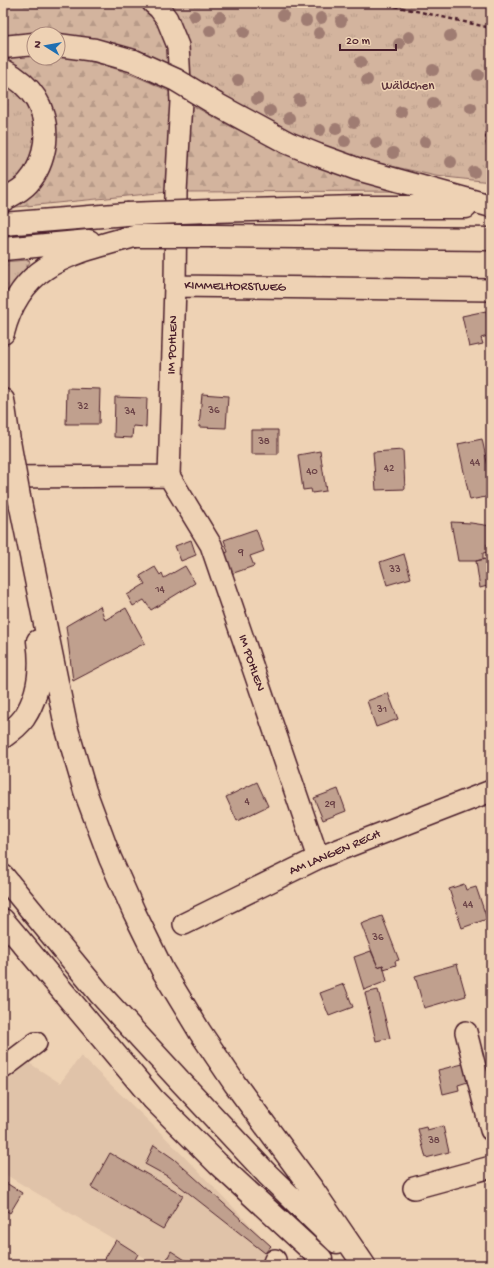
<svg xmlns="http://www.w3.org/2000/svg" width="494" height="1268" font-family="'Gochi Hand',sans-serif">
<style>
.built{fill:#e0c3a9}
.grass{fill:url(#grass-tufts);stroke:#8e6a64}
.forest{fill:url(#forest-firs);stroke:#8e6a64}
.building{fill:#c0a08e;stroke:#4a1f2b}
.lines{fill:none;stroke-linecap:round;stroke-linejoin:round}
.minor-casing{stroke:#4a1f2b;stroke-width:24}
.highway-casing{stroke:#4a1f2b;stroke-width:25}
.path{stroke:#4a1f2b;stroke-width:2.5;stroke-dasharray:4 3;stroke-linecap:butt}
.minor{stroke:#eed2b4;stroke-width:21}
.highway{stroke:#eed2b4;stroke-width:22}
.highway-bridge-casing{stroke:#4a1f2b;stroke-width:25;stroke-linecap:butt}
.highway-bridge{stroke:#eed2b4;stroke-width:22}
.tree{fill:#9f7c72}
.labels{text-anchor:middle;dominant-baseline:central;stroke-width:3;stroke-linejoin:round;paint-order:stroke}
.number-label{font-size:11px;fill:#683f44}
.park-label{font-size:13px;fill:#5f353c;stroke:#eed2b4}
.street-label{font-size:13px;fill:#4a1f2b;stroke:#eed2b4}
</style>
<defs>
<pattern id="grass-tufts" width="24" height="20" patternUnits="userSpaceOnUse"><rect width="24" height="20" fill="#d3b49e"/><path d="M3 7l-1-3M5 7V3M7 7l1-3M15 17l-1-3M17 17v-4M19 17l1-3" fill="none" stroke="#b79a88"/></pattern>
<pattern id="forest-firs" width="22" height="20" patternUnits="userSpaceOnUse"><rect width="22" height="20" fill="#d3b49e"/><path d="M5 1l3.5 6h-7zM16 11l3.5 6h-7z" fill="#b79a88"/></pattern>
</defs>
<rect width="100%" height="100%" fill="#eed2b4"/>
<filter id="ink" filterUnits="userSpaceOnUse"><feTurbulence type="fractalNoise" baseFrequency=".025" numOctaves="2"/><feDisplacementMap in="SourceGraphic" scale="8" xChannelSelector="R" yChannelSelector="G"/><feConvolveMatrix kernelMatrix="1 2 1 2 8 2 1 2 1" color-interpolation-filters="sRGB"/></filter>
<g filter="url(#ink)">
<path class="built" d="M 81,1056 L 161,1133 L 271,1246 L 292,1265 L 157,1265 L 3,1173 L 3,1083 L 29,1063 L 60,1083 Z"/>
<path class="grass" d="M 166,3 L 491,3 L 491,182 L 436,176 L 347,156 L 270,124 L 189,75 Z
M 3,79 L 22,93 L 36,122 L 35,154 L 19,181 L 3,192 Z
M 28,260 L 30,262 L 28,265 L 13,286 L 3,305 L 3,262 Z"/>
<path class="forest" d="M 7,3 L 141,3 L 146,7 L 165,33 L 171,66 L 58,36 L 58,34 L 34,34 L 3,38 L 3,4 Z
M 3,56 L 34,56 L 34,58 L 58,58 L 58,56 C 98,60 134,74 170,92 L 168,192 L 6,208 L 53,151 L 3,62 Z
M 188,103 L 228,125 L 282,151 L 405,191 L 186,192 Z"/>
<path class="building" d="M 486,311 L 491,335 L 481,338 L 483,344 L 469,347 L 462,316 Z
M 67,388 L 100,389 L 99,424 L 66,424 Z
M 202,394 L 228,396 L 226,428 L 199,427 Z
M 115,397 L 147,398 L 146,427 L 133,426 L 132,438 L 114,437 Z
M 251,430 L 278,430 L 278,454 L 251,454 Z
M 482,439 L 491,481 L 491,496 L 470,500 L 458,444 Z
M 403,450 L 405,489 L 376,490 L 373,452 Z
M 320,451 L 326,491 L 312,493 L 311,489 L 303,490 L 298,455 Z
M 451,522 L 471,523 L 491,526 L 491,544 L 487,544 L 488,552 L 483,553 L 483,559 L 476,561 L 458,561 Z
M 256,529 L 264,551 L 250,556 L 254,566 L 228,575 L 221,554 L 228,552 L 224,540 Z
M 191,540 L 196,555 L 181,561 L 175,546 Z
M 404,554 L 411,578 L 387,585 L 380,562 Z
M 491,558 L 491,585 L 480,588 L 476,561 Z
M 185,566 L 195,583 L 151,610 L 144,600 L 133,606 L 127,595 L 145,584 L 140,576 L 155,567 L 160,575 L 162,573 L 164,578 Z
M 100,606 L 105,620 L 126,608 L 145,643 L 73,681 L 66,626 Z
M 388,693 L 398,719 L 376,727 L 367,701 Z
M 257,782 L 268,806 L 237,821 L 226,797 Z
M 338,789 L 346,811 L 323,820 L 314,798 Z
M 464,884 L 466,890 L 476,887 L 487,919 L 462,928 L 449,889 Z
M 382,916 L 399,960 L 395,961 L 396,965 L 384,969 L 383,965 L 378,967 L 361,924 Z
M 371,951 L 378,967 L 383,965 L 387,981 L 364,990 L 354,957 Z
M 457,964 L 466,996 L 424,1008 L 415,976 Z
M 344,984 L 353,1007 L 329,1016 L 320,993 Z
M 378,990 L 390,1038 L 376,1041 L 365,993 Z
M 467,1063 L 471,1081 L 458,1085 L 459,1090 L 443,1094 L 438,1070 Z
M 443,1126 L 449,1152 L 426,1158 L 418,1129 L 426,1127 L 427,1130 Z
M 154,1145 L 174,1159 L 271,1246 L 265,1253 L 167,1176 L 145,1164 Z
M 110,1153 L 183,1195 L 163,1229 L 91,1187 Z
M 3,1181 L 22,1193 L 10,1213 L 3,1209 Z
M 116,1240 L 138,1254 L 132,1265 L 101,1265 Z
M 171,1251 L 193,1265 L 164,1265 Z"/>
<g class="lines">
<defs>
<path id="minor" d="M 153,3 L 159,8 L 167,19 L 178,46 L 181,101 L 176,192 L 175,286 L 169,476 L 211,545 L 318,858
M 175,286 L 491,290
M 3,477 L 169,476
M 184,924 L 318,858 L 491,791
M 466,1032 L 491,1130
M 3,1068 L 36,1043
M 414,1188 L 491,1167
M 273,1265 L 275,1260"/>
<path id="highway" d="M 58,45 L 95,50 L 134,61
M 3,47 L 34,44
M 3,70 C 33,86 48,109 45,143 C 43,157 38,172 28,183 C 22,190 12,195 3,200
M 216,104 L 288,143 L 318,155 L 357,169 L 491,206
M 210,211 L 358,207 L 466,207
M 3,224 L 127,214
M 213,236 L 491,239
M 3,249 L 89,241
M 3,333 C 21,261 72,254 134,236
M 3,400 L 9,441
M 19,497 L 66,726 L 85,791 L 110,858 L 134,912 L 163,971 L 200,1032 L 235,1084 L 313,1190 L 364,1265
M 3,737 C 10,732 19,725 24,718 C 39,695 42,667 38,641
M 3,876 L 100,994 L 181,1082 L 267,1174 L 337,1242
M 3,920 L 153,1099 L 218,1164 L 321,1259"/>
</defs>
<use href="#minor" class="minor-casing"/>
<use href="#highway" class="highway-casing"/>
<path class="path" d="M 381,3 L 491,28
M 491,107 C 488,122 482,140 491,153"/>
<use href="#minor" class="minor"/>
<use href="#highway" class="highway"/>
<defs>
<path id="highway-bridge" d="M 134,61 L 176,80 L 216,104
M 127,214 L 210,211
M 134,236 L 213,236
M 9,441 L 19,497"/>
</defs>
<use href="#highway-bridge" class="highway-bridge-casing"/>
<use href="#highway-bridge" class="highway-bridge"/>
</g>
<g class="tree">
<circle cx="283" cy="15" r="6"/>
<circle cx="194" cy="16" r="6"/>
<circle cx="220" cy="17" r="6"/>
<circle cx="321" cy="18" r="6"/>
<circle cx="306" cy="21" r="6"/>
<circle cx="341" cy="21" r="6"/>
<circle cx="210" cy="31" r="6"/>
<circle cx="244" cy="32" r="6"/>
<circle cx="319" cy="33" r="6"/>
<circle cx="450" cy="36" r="6"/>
<circle cx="409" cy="37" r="6"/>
<circle cx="399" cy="44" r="6"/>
<circle cx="361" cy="62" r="6"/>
<circle cx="433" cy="70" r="6"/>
<circle cx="478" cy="75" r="6"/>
<circle cx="238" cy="80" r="6"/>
<circle cx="367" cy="80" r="6"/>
<circle cx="257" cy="99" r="6"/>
<circle cx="299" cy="100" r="6"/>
<circle cx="433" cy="103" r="6"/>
<circle cx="471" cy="108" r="6"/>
<circle cx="270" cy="111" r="6"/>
<circle cx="401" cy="112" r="6"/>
<circle cx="289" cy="118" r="6"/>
<circle cx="354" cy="122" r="6"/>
<circle cx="336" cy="129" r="6"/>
<circle cx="320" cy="130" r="6"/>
<circle cx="345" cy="141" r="6"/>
<circle cx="425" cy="142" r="6"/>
<circle cx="376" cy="143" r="6"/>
<circle cx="393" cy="153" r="6"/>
<circle cx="451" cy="162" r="6"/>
<circle cx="474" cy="172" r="6"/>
</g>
</g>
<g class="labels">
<g class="number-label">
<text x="83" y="407">32</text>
<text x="214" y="411">36</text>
<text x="130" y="412">34</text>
<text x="264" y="442">38</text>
<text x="475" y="463">44</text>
<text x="389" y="469">42</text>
<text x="312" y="472">40</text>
<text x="241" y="553">9</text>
<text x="395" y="570">33</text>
<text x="160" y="590">14</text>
<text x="382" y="710">31</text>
<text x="247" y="802">4</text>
<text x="330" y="805">29</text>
<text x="468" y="905">44</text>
<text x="378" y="938">36</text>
<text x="434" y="1141">38</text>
</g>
<g class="park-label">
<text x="408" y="86">Wäldchen</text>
</g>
<g class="street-label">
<text transform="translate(235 287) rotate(1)">KIMMELHORSTWEG</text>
<text transform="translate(173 345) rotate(-88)">IM POHLEN</text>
<text transform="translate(251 663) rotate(71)">IM POHLEN</text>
<text transform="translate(335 853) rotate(-23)">AM LANGEN RECH</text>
</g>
</g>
<rect width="494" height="1268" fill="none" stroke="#eed2b4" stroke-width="16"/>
<rect x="8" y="8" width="478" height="1252" fill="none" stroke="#4a1f2b" stroke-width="1.5" filter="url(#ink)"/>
<g transform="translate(46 46) rotate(281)"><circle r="19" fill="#eed2b4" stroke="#ac8a7d"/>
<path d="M0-3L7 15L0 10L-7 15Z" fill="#1f6fb2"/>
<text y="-6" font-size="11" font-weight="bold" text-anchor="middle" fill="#4a1f2b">N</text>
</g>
<path d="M340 44v6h56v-6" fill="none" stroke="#4a1f2b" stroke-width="2"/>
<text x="346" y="44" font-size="12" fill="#4a1f2b" stroke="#eed2b4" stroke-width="3" paint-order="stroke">20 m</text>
</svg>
